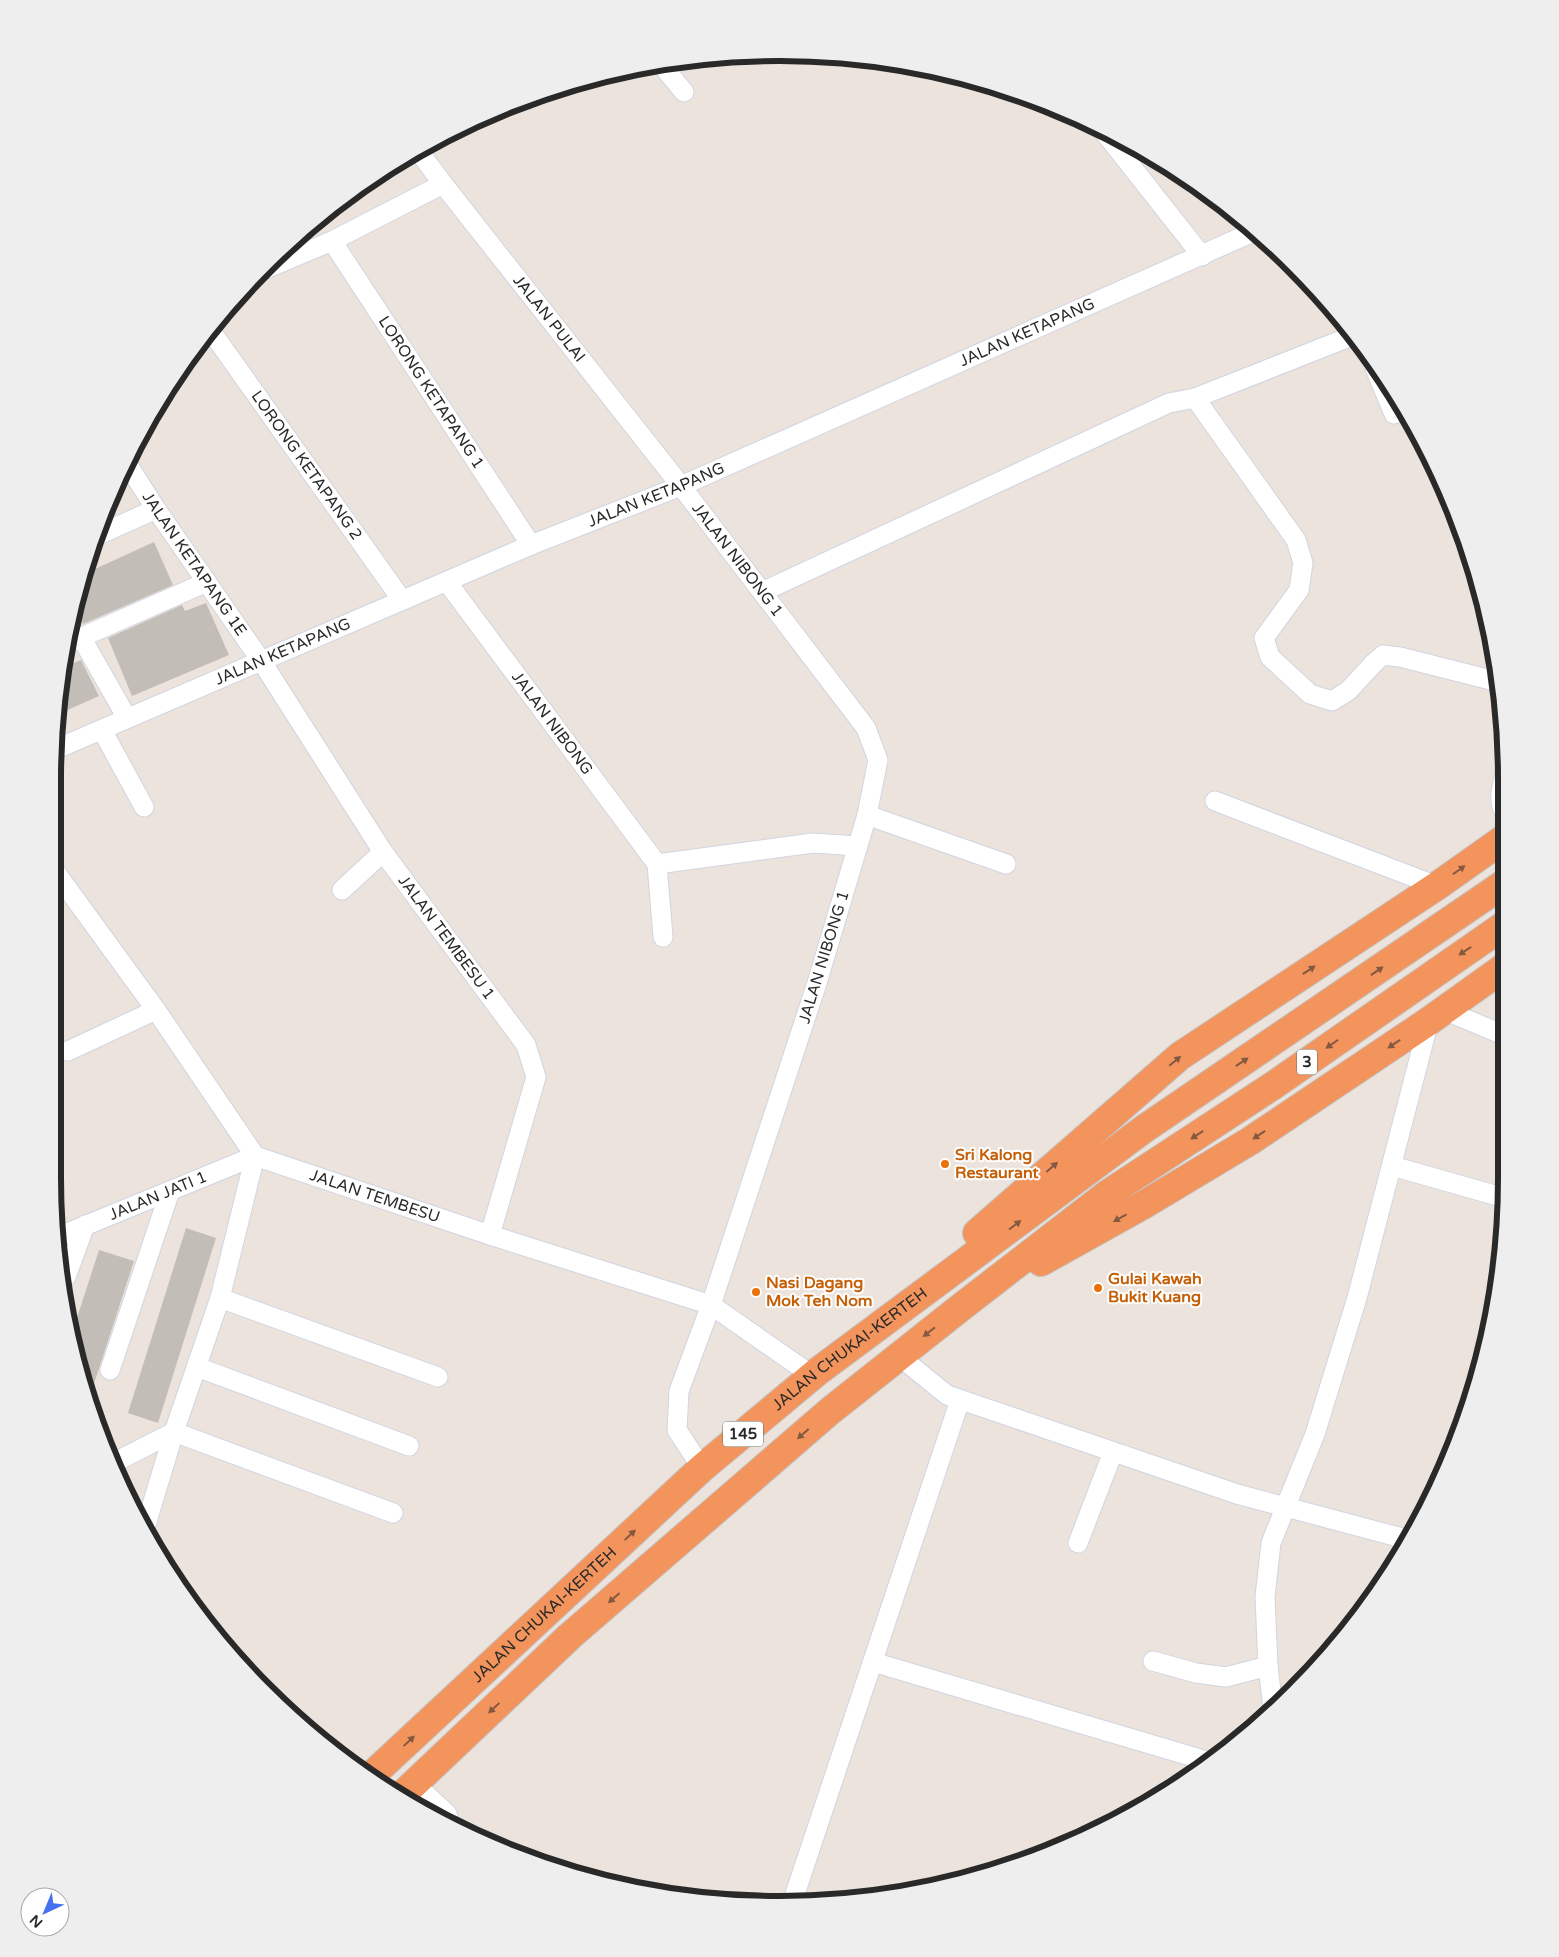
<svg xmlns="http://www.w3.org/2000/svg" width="1559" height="1957" font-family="'Varela Round',sans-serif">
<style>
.building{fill:#c3bdb8}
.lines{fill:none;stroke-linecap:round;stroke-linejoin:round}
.minor-casing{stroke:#d1d5e1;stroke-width:21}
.highway-casing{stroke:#c3c3c3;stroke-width:30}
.minor{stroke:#fff;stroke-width:19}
.highway{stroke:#f4945d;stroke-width:28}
.oneway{fill:#845940}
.food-dot{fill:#e8710a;stroke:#fff;stroke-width:2}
.labels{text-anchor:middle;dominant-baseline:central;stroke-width:4;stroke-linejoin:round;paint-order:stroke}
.shield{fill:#fff;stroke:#696969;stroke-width:1}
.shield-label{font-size:15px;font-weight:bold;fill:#292929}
.street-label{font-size:16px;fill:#292929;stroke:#fff}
.food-label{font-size:16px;font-weight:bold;fill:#c56008;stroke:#fff;text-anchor:start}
.rim{fill:none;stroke:#292929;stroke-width:6}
</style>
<rect width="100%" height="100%" fill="#ebe3dc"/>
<path class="building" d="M 154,542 L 173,585 L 83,624 L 75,606 L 84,574 Z
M 206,603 L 229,655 L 132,696 L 108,638 L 182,605 L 185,611 Z
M 81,660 L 99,696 L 56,715 L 62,668 Z
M 186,1228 L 216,1238 L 158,1423 L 128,1413 Z
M 99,1250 L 134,1261 L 90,1396 L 77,1365 L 73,1330 Z"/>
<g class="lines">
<defs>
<g id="minor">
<path d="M 661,64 L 684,92"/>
<path d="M 1101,128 L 1202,256"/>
<path id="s1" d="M 417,149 L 443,184 L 681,486 L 866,728 L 878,760 L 867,815 L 817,983 L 711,1305 L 679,1391 L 677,1430 L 702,1468"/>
<path id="s2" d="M 332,241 L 531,545"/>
<path d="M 263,270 L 332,241 L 443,184"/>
<path id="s3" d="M 211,331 L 402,600"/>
<path d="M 1375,368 L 1394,414"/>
<path d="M 1195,398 L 1352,336"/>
<path id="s4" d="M 128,465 L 156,509 L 262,662 L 383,852 L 526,1045 L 536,1077 L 490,1235"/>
<path d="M 96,536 L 156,509"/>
<path id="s5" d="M 447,582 L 657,864"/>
<path d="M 762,592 L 1169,403 L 1195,398 L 1296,540 L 1303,563 L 1299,590 L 1264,638 L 1270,657 L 1310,694 L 1332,701 L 1348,691 L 1374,663 L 1383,655 L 1400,657 L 1495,681"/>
<path d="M 81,637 L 127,718"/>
<path d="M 66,644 L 207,582"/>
<path d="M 102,730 L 144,807"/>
<path id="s6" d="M 54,750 L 531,545 L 681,486 L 1253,232"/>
<path d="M 1505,775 C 1501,790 1498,800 1505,814"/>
<path d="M 1215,801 L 1437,886"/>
<path d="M 867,815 L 1006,864"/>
<path d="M 657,864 L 813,843 L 858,846"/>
<path d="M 657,864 L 663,937"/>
<path id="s7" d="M 54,870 L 156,1010 L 255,1156 L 490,1235 L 711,1305 L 813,1376"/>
<path d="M 342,890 L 383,852"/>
<path d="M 1444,1010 L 1506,1036"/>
<path d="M 68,1051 L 156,1010"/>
<path d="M 1392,1166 L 1505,1198"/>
<path id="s8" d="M 60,1236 L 255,1156"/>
<path d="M 66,1277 L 85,1225"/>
<path d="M 220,1298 L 438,1377"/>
<path d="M 899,1356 L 947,1395 L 1237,1494 L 1406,1539"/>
<path d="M 197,1367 L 409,1446"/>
<path d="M 110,1370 L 170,1191"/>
<path d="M 117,1461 L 174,1432 L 393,1513"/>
<path d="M 145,1528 L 174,1432 L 220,1298 L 255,1156"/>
<path d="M 1078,1543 L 1113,1452"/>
<path d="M 1153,1661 L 1196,1673 L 1226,1677 L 1268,1666"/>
<path d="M 873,1662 L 1207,1761"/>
<path d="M 1273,1708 L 1268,1666 L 1265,1597 L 1271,1543 L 1315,1434 L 1357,1298 L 1429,1021"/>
<path d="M 414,1783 L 447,1814 L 449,1821"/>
<path d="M 792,1903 L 960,1400"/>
</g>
<g id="highway">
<path d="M 977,1233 L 1180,1056 L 1437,886 L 1505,838"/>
<path d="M 1041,1262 L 1145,1204 L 1250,1141 L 1429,1021 L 1506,966"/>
<path id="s9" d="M 373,1774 L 702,1468 L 817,1372 L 1144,1129 L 1505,883"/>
<path d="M 401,1796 L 570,1636 L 830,1411 L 960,1308 L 1106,1195 L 1274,1085 L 1506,924"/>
</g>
</defs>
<use href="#minor" class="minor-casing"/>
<use href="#highway" class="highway-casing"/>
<use href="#minor" class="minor"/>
<use href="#highway" class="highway"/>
</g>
<defs><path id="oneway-solid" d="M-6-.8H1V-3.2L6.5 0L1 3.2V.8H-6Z" transform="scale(1.25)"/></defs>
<g class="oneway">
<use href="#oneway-solid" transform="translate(1459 870) rotate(-35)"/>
<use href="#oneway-solid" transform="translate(1465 951) rotate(146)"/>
<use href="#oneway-solid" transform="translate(1309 970) rotate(-33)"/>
<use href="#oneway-solid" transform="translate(1377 971) rotate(-34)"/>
<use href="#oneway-solid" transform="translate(1332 1044) rotate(145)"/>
<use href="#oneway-solid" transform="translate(1394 1044) rotate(146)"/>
<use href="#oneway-solid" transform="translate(1175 1061) rotate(-40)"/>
<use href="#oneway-solid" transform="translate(1242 1062) rotate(-34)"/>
<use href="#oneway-solid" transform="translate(1197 1135) rotate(147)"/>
<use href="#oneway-solid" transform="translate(1259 1135) rotate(146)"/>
<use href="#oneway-solid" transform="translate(1052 1167) rotate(-41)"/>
<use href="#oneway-solid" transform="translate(1120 1218) rotate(151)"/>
<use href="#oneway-solid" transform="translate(1015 1225) rotate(-37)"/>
<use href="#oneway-solid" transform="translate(929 1332) rotate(142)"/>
<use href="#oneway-solid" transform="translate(803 1434) rotate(139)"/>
<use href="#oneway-solid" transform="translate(630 1535) rotate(-43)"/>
<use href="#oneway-solid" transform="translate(614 1598) rotate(139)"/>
<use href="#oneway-solid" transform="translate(494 1708) rotate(137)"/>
<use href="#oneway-solid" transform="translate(409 1741) rotate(-43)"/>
</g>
<g class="food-dot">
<circle cx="945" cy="1164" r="5"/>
<circle cx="1098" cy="1288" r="5"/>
<circle cx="756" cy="1292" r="5"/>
</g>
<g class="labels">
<g class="shield">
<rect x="1297" y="1049.5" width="20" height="25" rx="4"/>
<rect x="723" y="1421.5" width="40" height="25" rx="4"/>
</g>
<g class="shield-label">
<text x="1307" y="1062">3</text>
<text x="743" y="1434">145</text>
</g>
<g class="street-label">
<text stroke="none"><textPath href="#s1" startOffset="215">JALAN PULAI</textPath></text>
<text stroke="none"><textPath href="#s6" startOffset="1059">JALAN KETAPANG</textPath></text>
<text stroke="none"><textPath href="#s2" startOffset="181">LORONG KETAPANG 1</textPath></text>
<text stroke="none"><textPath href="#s3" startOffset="165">LORONG KETAPANG 2</textPath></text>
<text stroke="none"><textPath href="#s6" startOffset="654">JALAN KETAPANG</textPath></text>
<text stroke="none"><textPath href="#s1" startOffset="521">JALAN NIBONG 1</textPath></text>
<text stroke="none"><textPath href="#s4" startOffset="119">JALAN KETAPANG 1E</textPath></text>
<text stroke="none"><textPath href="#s6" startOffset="249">JALAN KETAPANG</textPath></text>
<text stroke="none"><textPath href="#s5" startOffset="176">JALAN NIBONG</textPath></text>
<text stroke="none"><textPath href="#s4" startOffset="570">JALAN TEMBESU 1</textPath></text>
<text transform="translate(824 957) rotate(-73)">JALAN NIBONG 1</text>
<text stroke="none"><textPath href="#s8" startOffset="106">JALAN JATI 1</textPath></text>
<text stroke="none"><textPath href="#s7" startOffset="476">JALAN TEMBESU</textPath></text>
<text stroke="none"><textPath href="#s9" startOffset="639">JALAN CHUKAI-KERTEH</textPath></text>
<text stroke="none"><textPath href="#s9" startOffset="234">JALAN CHUKAI-KERTEH</textPath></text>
</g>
<g class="food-label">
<text x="955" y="1155">Sri Kalong<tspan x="955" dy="18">Restaurant</tspan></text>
<text x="1108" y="1279">Gulai Kawah<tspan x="1108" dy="18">Bukit Kuang</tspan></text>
<text x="766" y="1283">Nasi Dagang<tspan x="766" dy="18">Mok Teh Nom</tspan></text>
</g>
</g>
<path d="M0 0H1559V1957H0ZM779 61H780A718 718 0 0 1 1498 779V1178A718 718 0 0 1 780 1896H779A718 718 0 0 1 61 1178V779A718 718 0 0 1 779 61Z" fill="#eee" fill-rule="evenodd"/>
<path class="rim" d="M779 61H780A718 718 0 0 1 1498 779V1178A718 718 0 0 1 780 1896H779A718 718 0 0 1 61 1178V779A718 718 0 0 1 779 61Z"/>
<g transform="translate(45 1912) rotate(224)"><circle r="24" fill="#ffffff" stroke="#a9a9a9"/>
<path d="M0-4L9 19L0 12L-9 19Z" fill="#4570ef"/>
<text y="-8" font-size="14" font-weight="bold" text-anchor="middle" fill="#292929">N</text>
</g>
</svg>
